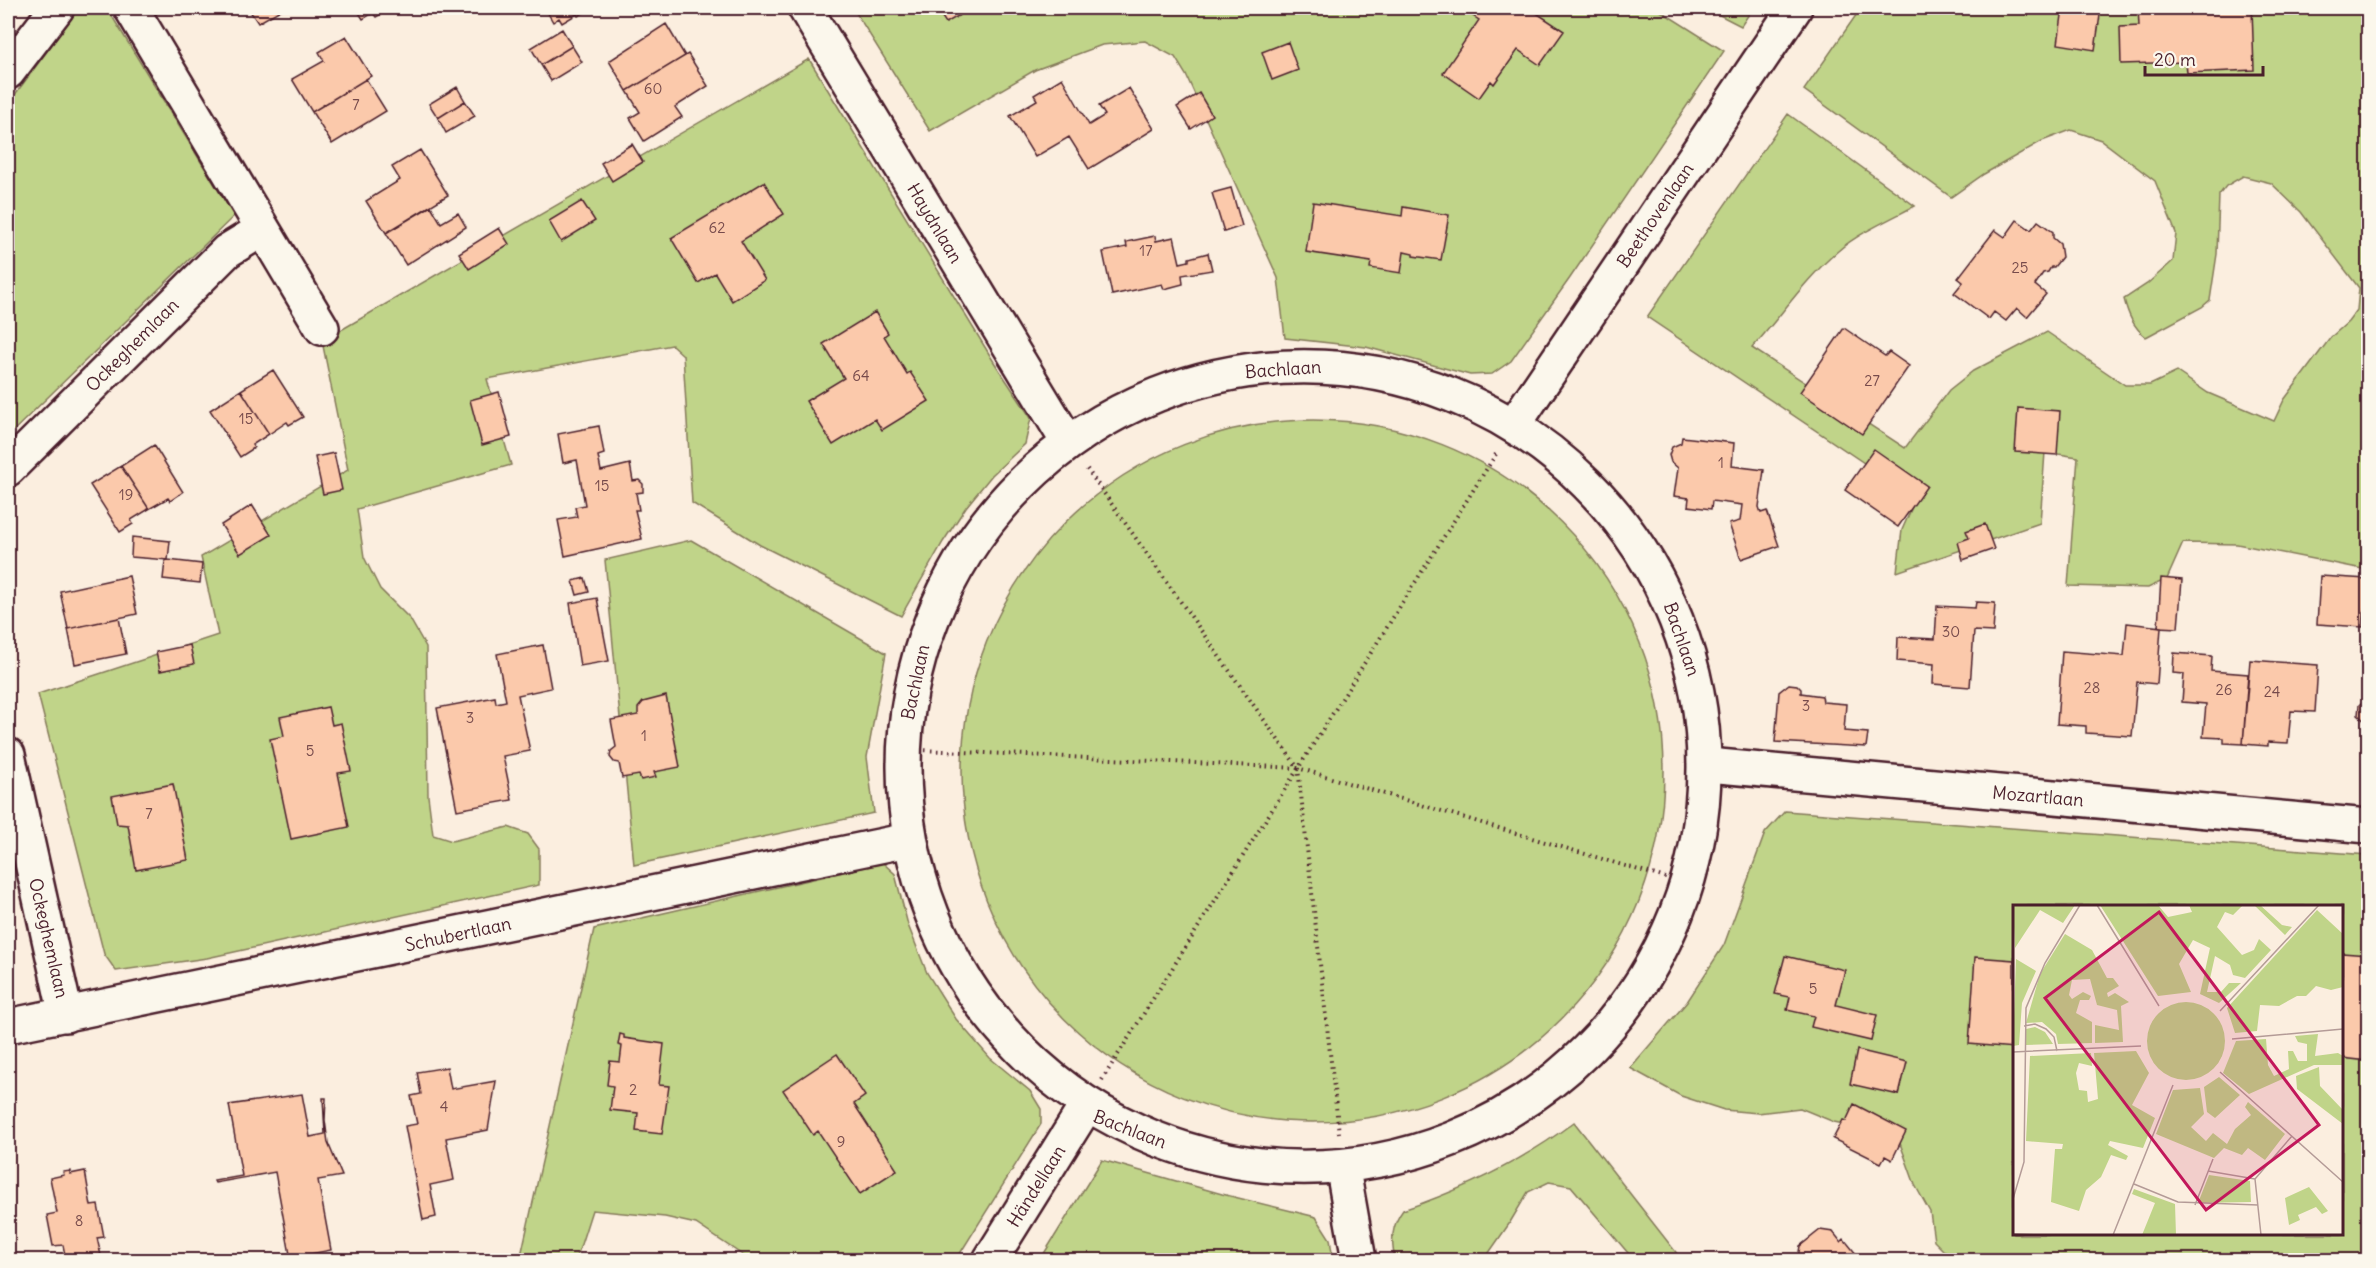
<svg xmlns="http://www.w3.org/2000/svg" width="2376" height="1268" font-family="Delius,sans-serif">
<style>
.green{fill:#c0d489;stroke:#857a5a;stroke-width:1.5;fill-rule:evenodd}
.building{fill:#fbc9ab;stroke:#4a1f2b;stroke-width:1.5}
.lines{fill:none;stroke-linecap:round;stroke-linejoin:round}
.minor-casing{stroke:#4a1f2b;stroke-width:38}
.path{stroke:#4a1f2b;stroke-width:4;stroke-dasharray:1.5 4.5;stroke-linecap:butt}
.minor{stroke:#fbf7ec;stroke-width:33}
.labels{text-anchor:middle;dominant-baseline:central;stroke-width:5;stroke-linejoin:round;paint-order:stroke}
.number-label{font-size:15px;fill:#764a4b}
.street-label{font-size:18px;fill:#4a1f2b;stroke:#fbf7ec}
.inset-road{fill:none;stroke:#b49b97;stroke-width:1.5}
.view{fill:#c2185b;fill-opacity:0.15;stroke:#c2185b;stroke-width:3}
.inset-edge{fill:none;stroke:#4a1f2b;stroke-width:3}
</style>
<rect width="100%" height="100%" fill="#fbeedf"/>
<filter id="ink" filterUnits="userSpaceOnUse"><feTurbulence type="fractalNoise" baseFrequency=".0167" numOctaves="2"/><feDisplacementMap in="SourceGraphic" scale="12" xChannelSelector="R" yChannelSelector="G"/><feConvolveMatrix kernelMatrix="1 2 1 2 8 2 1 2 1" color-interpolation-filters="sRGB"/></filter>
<g filter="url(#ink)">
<path class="green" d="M 79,8 L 107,8 L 234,216 L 8,436 L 8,104 Z
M 853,8 L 1656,8 L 1724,51 L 1570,278 L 1511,361 L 1492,374 L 1470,375 L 1366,347 L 1285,338 L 1278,278 L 1186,75 L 1175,57 L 1145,41 L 1102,45 L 1035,70 L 930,131 Z
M 1706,8 L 1753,8 L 1741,26 Z
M 1861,8 L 2368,8 L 2368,570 L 2237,544 L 2183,543 L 2167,579 L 2148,588 L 2068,586 L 2078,457 L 2045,452 L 2040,523 L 1897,572 L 1902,530 L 1916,498 L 1647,317 L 1788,114 L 1915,206 C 1892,218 1857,234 1838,251 C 1805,279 1781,316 1752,348 L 1905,448 L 1949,390 L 1973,371 L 2047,332 L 2125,385 L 2150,385 L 2177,372 L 2208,393 L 2274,421 L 2284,400 L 2331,337 L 2348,322 L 2357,310 L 2359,288 L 2301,212 L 2271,183 L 2243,176 L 2226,186 L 2219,195 L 2217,254 L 2210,300 L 2202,307 L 2146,337 C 2133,327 2128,314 2124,299 L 2147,284 L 2173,261 L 2176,233 L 2155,181 L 2101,140 L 2071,130 L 2042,141 L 1984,174 L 1951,197 L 1804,90 Z
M 809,59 L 994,362 L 1031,418 L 1025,444 L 992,475 L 966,507 L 943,542 L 901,616 L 760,545 L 692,503 L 683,355 L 672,345 L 487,379 L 511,465 L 357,509 L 364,557 L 380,589 L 410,619 L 426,647 L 428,796 L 433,835 L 452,841 L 508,827 L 528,834 L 539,849 L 539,885 L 207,958 L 116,971 L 104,954 L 38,694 L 218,635 L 201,557 L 348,470 L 322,341 Z
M962 771a351 351 0 1 1 702 0a351 351 0 1 1-702 0Z
M 691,540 L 886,653 L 867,757 L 874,813 L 634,865 L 605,560 Z
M 1785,811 L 2368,855 L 2368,1260 L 1953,1260 L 1934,1241 L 1930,1212 L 1915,1185 L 1897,1135 L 1834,1122 L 1800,1108 L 1758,1113 L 1724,1110 L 1681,1096 L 1630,1068 L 1687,1002 L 1724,945 L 1765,833 ZM 2014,906 L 2342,906 L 2342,1234 L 2014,1234 Z
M 883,863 L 895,874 L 908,925 L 927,973 L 956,1019 L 990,1058 L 1030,1091 L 1041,1109 L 1041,1124 L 956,1260 L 750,1260 L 696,1224 L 665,1217 L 592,1210 L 576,1260 L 520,1260 L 594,929 Z
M 1574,1122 L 1682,1260 L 1634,1260 L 1571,1186 L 1549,1182 L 1528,1192 L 1509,1224 L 1484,1260 L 1395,1260 C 1391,1241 1391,1226 1403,1210 C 1464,1189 1523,1161 1574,1122 Z
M 1102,1160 L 1222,1194 L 1316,1217 L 1330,1239 L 1333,1260 L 1040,1260 Z"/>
<path class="building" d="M 248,8 L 284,8 L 258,23 Z
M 356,8 L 388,8 L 390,9 L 376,17 L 373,13 L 363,19 Z
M 545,8 L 593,8 L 578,16 L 577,14 L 562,23 L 559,18 L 553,22 Z
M 936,8 L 972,8 L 946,23 Z
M 1479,8 L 1529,8 L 1564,31 L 1540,65 L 1518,50 L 1494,84 L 1491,81 L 1479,98 L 1443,73 L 1479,20 L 1473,16 Z
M 2063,8 L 2101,8 L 2095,50 L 2058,44 Z
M 2138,8 L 2168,8 L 2168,9 L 2252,8 L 2254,70 L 2187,73 L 2186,62 L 2121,64 L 2120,27 L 2139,26 Z
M 666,24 L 685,56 L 627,91 L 609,61 Z
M 562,29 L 572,46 L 541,65 L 531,48 Z
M 346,36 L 371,76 L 312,112 L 292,79 L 324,61 L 319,52 Z
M 1288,42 L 1298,70 L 1272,80 L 1262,52 Z
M 572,46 L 582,62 L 551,81 L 541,65 Z
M 688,54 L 708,86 L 675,107 L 682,117 L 644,141 L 630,118 L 640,112 L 627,91 Z
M 1062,78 L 1089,125 L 1105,115 L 1099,106 L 1129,88 L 1154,129 L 1089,169 L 1069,137 L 1035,157 L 1010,116 L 1037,100 L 1034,95 Z
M 366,79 L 386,111 L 332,144 L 312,112 Z
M 457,87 L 465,101 L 438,118 L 429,104 Z
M 1199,93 L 1212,115 L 1191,129 L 1177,107 Z
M 465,101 L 475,116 L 446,133 L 438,118 Z
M 632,144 L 643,162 L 612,181 L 601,163 Z
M 420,150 L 448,195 L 386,233 L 366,201 L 400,180 L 392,167 Z
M 764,182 L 784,214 L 741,241 L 765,280 L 732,301 L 715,273 L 698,283 L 671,238 Z
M 1231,188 L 1242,226 L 1224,232 L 1212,193 Z
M 582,201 L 595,221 L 561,242 L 549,221 Z
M 1313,202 L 1402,216 L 1403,207 L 1449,215 L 1441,260 L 1413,256 L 1413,254 L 1404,252 L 1401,273 L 1370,268 L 1371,262 L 1306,252 Z
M 431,206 L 441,223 L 458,213 L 466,227 L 406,265 L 386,233 Z
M 2017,220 L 2031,230 L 2038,221 L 2053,232 L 2053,238 L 2060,244 L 2062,257 L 2054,267 L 2051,267 L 2048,272 L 2043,273 L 2035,285 L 2046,294 L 2027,317 L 2017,308 L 2006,321 L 1994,312 L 1989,319 L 1954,293 L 1963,282 L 1958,278 L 1995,230 L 2005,237 Z
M 499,228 L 509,244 L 469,269 L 459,253 Z
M 1155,236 L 1156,241 L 1174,237 L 1180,263 L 1189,261 L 1189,258 L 1208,253 L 1212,270 L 1182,275 L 1183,284 L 1164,289 L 1162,284 L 1112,295 L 1103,252 L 1127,247 L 1126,242 Z
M 875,312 L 888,333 L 884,336 L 907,374 L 910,372 L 929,401 L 882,430 L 875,419 L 833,445 L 806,401 L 844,378 L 823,344 Z
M 1844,328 L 1885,356 L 1889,352 L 1909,366 L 1862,434 L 1800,392 Z
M 273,370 L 303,417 L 289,425 L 287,422 L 269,434 L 241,390 Z
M 241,390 L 269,434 L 252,445 L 254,448 L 240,457 L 210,410 Z
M 499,392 L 511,437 L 482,445 L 470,400 Z
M 2018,408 L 2060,411 L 2057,455 L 2015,452 Z
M 599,426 L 604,454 L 598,456 L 601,471 L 630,464 L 633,481 L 639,480 L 643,484 L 643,492 L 636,493 L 639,510 L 635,510 L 642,539 L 565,556 L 558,520 L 577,517 L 575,507 L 585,505 L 577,460 L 563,463 L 558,434 Z
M 1682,437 L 1734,443 L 1732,466 L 1764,470 L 1759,507 L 1761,513 L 1767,511 L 1779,546 L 1741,559 L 1729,524 L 1740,521 L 1742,505 L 1712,501 L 1711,509 L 1688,506 L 1689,498 L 1674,496 L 1678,468 L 1671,462 L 1669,455 L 1672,447 L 1681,443 Z
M 154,445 L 183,492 L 170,501 L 168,498 L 149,509 L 121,466 Z
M 1874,449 L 1927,486 L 1898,527 L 1845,490 Z
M 334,453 L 342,490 L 323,494 L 315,457 Z
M 121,466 L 149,509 L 131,520 L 133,524 L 120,532 L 90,485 Z
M 252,505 L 271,535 L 240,554 L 221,525 Z
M 1985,524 L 1994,549 L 1963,560 L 1958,542 L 1969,538 L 1966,531 Z
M 132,537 L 170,541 L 168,560 L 131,557 Z
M 168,560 L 202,564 L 200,583 L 163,579 L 165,561 Z
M 129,576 L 137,614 L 68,629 L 60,591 Z
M 2320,576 L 2367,579 L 2363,627 L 2317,624 Z
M 585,578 L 589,592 L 577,595 L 573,581 Z
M 2161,578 L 2182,580 L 2178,628 L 2158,627 Z
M 597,598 L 609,661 L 580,666 L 570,603 Z
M 1976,602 L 1995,603 L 1993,632 L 1974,631 L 1970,687 L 1933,684 L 1934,664 L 1897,661 L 1898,637 L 1935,639 L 1937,606 L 1975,608 Z
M 119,618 L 126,654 L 75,664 L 68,629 Z
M 2127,623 L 2161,627 L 2157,684 L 2137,682 L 2132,736 L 2086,733 L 2086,726 L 2057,724 L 2062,651 L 2124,656 Z
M 190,645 L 194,664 L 160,671 L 156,652 Z
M 543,645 L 551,688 L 518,695 L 530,751 L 503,756 L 512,800 L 457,810 L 437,708 L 495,697 L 496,703 L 506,701 L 497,654 Z
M 2174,653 L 2212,656 L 2211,671 L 2248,674 L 2243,744 L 2224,743 L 2224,738 L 2203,737 L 2206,704 L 2182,702 L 2184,674 L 2173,673 Z
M 2250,660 L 2318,665 L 2315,712 L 2291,711 L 2288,743 L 2268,742 L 2268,746 L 2243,744 Z
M 1789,684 L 1797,685 L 1801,689 L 1801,693 L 1822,696 L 1823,702 L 1846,704 L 1844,731 L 1868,733 L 1866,747 L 1775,742 L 1779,692 Z
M 666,696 L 680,767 L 654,772 L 656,777 L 641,780 L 639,775 L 622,778 L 619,763 L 614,762 L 610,757 L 611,751 L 616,747 L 611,720 L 638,715 L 638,708 L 643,702 Z
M 2368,696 L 2368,724 L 2358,715 L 2359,705 Z
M 328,707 L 332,725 L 341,723 L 351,771 L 338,773 L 349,827 L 291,839 L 270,739 L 284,736 L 280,717 Z
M 173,784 L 188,860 L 136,870 L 128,825 L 117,824 L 112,796 Z
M 2342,953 L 2368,955 L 2368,1086 L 2366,1085 L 2368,1061 L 2342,1058 Z
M 1785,956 L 1845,970 L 1836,1005 L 1877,1015 L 1871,1041 L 1811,1027 L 1814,1016 L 1787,1010 L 1790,997 L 1775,994 Z
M 1975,957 L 2014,960 L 2014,1048 L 1969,1044 Z
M 620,1034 L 624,1035 L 624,1038 L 664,1044 L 659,1085 L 669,1086 L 662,1134 L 636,1131 L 638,1113 L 610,1110 L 613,1086 L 607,1085 L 610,1061 L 620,1062 L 622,1046 L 618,1045 Z
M 1857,1050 L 1907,1062 L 1899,1095 L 1850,1084 Z
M 837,1054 L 865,1096 L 854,1104 L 897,1170 L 860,1194 L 818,1131 L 813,1135 L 783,1090 Z
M 447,1067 L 451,1089 L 496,1081 L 488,1130 L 446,1138 L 454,1180 L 430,1185 L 436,1217 L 423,1220 L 405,1126 L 417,1124 L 411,1096 L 421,1094 L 417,1072 Z
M 302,1094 L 310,1137 L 325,1134 L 323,1098 L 326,1098 L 325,1120 L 328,1143 L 342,1176 L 318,1180 L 331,1250 L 295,1257 L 296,1260 L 291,1260 L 275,1172 L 215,1183 L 214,1181 L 242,1176 L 229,1105 Z
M 1854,1104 L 1906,1131 L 1892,1160 L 1885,1156 L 1881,1163 L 1833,1139 L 1843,1120 L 1846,1121 Z
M 70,1171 L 70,1174 L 85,1171 L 91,1206 L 98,1205 L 104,1237 L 97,1238 L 102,1260 L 66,1260 L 63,1245 L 53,1246 L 47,1215 L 57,1213 L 50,1178 L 64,1175 L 63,1172 Z
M 1820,1230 L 1833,1232 L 1841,1242 L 1844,1239 L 1861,1260 L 1796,1260 L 1798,1258 L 1800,1246 Z"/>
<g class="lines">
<defs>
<path id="minor" d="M 131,8 L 322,328
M 805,8 L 1066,439
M 8,72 L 57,8
M904 767a400 400 0 1 1 800 0a400 400 0 1 1-800 0Z
M 1515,423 L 1795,8
M 8,469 L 227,251 L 263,229
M 8,755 L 66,1015
M 1708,765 L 2368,826
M 8,1026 L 908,840
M 1343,1170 L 1359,1260
M 990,1260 L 1083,1111"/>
</defs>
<use href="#minor" class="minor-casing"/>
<path class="path" d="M 1087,469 L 1298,768 L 1339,1133
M 901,749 L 1298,768 L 1689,885
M 1102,1080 L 1496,454"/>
<use href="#minor" class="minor"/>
</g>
</g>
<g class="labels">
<g class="number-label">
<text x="653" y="88">60</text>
<text x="356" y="104">7</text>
<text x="717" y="227">62</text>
<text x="1146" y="250">17</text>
<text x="2020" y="267">25</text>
<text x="861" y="375">64</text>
<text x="1872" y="380">27</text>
<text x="246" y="418">15</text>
<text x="1721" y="462">1</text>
<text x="602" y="485">15</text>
<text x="126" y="494">19</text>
<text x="1951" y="631">30</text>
<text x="2092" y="687">28</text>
<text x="2224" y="689">26</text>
<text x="2272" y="691">24</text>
<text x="1806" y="705">3</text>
<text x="470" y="717">3</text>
<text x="644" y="735">1</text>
<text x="310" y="750">5</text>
<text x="149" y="813">7</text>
<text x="1813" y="988">5</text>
<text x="633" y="1089">2</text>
<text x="444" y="1106">4</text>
<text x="841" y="1141">9</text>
<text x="79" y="1220">8</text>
</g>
<g class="street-label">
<text transform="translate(1655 215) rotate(-56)">Beethovenlaan</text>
<text transform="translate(935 223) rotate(59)">Haydnlaan</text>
<text transform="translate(132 345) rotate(-45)">Ockeghemlaan</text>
<text transform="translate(1283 369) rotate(-4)">Bachlaan</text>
<text transform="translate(1682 639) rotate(71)">Bachlaan</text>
<text transform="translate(915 682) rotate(-78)">Bachlaan</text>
<text transform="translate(2038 796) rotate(5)">Mozartlaan</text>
<text transform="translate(458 934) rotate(-12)">Schubertlaan</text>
<text transform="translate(49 938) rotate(77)">Ockeghemlaan</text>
<text transform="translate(1130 1129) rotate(21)">Bachlaan</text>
<text transform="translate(1036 1186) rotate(-58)">Händellaan</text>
</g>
</g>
<g transform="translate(2013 905)">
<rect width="330" height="330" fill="#fbeedf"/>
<path d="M 0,0 L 22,1 L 62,0 L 50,18 L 27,5 L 2,43 ZM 87,0 L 145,0 L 155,12 L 179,7 L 176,0 L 230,0 L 220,10 L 212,7 L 204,22 L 229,50 L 241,45 L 246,34 L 258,45 L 232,73 L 220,70 L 217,60 L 202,51 L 194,87 L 208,87 L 216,78 L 228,78 L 206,98 L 187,89 L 197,43 L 180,35 L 166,59 L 178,87 L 145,91 ZM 241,0 L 247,0 L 269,20 L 279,22 L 272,30 ZM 304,5 L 330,29 L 330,82 L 318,85 L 303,81 L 293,91 L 284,91 L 266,101 L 247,100 L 244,126 L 222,128 L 214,103 ZM 52,29 L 79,45 L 94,73 L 100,73 L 106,81 L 94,88 L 95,92 L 102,88 L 116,97 L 108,101 L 110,137 L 82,138 L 82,120 L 106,125 L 104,105 L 84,100 L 77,74 L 59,75 L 56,90 L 59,94 L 70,87 L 78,91 L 76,95 L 67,95 L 63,108 L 79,117 L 79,138 L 45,139 L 43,129 L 29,117 L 13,118 L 27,69 ZM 3,54 L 23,66 L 9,98 L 6,140 L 0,141 ZM134 136a39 39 0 1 1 78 0a39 39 0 1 1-78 0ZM 22,122 L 32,127 L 40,139 L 13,140 L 13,124 ZM 305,129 L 302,151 L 325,148 L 330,151 L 330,160 L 301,160 L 236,189 L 210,168 L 223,136 L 253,134 L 255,160 L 261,171 L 276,164 L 275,146 L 280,146 L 285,156 L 294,156 L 294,139 L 285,137 L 282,131 ZM 123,146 L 136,168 L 119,200 L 142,213 L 130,243 L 97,236 L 95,240 L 115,251 L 113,255 L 98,250 L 88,272 L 73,285 L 66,306 L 38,297 L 42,244 L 49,244 L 50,239 L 13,236 L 17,151 L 78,148 L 79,161 L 66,158 L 63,168 L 66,185 L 74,186 L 75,197 L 85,194 L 81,148 ZM 306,162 L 307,181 L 330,205 L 330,219 L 284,184 L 283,171 ZM 206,172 L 227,190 L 202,213 L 194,207 L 191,182 ZM 187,183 L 191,209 L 178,222 L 193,236 L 200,228 L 214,239 L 222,224 L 238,210 L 232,202 L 235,197 L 272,229 L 252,255 L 235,243 L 229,250 L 211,243 L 201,253 L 143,229 L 160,185 ZM 196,270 L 237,276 L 238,297 L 185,298 ZM 296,282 L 315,306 L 309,309 L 303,302 L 285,310 L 287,315 L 276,320 L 272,293 ZM 121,284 L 162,299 L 163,330 L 129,330 L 142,298 L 119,289 Z" fill="#c0d489"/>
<path class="inset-road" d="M 84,0 L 146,101M 207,106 L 306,0M 11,121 L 22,119 L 33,124 L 41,132 L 44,146M 219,134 L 330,124M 0,147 L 128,141M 207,167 L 330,277M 195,266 L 242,274M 121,279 L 165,297 L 245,300M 0,294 L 11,257 L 13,103 L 32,58 L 67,0M 182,300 L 200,254M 0,329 L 26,330M 100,330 L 160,180M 248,330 L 242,274 L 279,231"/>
<path class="view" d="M 146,7 L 306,220 L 193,305 L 32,93 Z"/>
<rect width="330" height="330" class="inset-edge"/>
</g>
<rect width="2376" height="1268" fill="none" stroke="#fbf7ec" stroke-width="30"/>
<rect x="15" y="15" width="2346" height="1238" fill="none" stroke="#4a1f2b" stroke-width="2" filter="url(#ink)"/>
<path d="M2145 66v9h118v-9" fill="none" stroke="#4a1f2b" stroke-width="3"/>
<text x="2154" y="66" font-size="18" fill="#4a1f2b" stroke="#fbf7ec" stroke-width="4.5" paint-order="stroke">20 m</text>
</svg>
